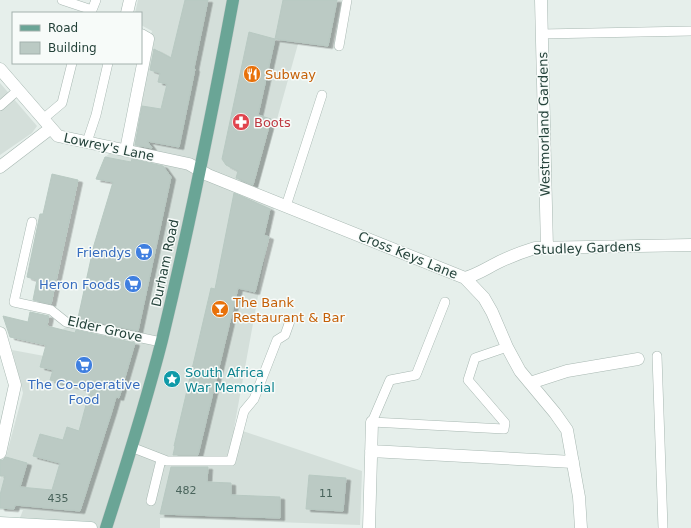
<svg xmlns="http://www.w3.org/2000/svg" width="691" height="528" font-family="'DejaVu Sans',sans-serif">
<style>
.built{fill:#d4dfda}
.building{fill:#bbcac4;stroke:#b8c9c2;filter:url(#shadow)}
.lines{fill:none;stroke-linecap:round;stroke-linejoin:round}
.lane-casing{stroke:#a8b8b2;stroke-width:10}
.street-casing{stroke:#a8b8b2;stroke-width:13}
.secondary-casing{stroke:#a4bbb3;stroke-width:13}
.primary-casing{stroke:#c2cac8;stroke-width:13}
.lane{stroke:#fff;stroke-width:9}
.street{stroke:#fff;stroke-width:12}
.secondary{stroke:#fff;stroke-width:12}
.primary{stroke:#6aa596;stroke-width:12}
.labels{text-anchor:middle;dominant-baseline:central;stroke-width:3;stroke-linejoin:round;paint-order:stroke}
.number-label{font-size:11px;fill:#4a645c}
.food-label{font-size:13px;fill:#c56008;stroke:#f7fbf9;text-anchor:start}
.health-label{font-size:13px;fill:#be3a42;stroke:#f7fbf9;text-anchor:start}
.street-label{font-size:13px;fill:#24423a;stroke:#f7fbf9}
.shop-label{font-size:13px;fill:#366cbe;stroke:#f7fbf9;text-anchor:end}
.culture-label{font-size:13px;fill:#0d838f;stroke:#f7fbf9;text-anchor:start}
</style>
<defs>
<filter id="shadow"><feDropShadow dx="4.5" dy="2.5" stdDeviation="0" flood-color="#0004"/></filter>
</defs>
<rect width="100%" height="100%" fill="#e6efeb"/>
<path class="built" d="M 138,0 L 341,0 L 331,48 L 298,44 L 255,198 L 274,208 L 234,428 L 362,471 L 360,525 L 160,518 L 160,528 L 16,528 L 23,510 L 0,510 L 0,479 L 23,393 L 12,350 L 55,358 L 63,329 L 78,319 L 94,245 L 113,183 L 96,179 L 105,157 L 130,138 L 152,31 L 141,25 L 141,13 L 135,13 Z
M 0,83 L 37,126 L 32,133 L 0,155 Z"/>
<path class="building" d="M 185,0 L 208,0 L 194,68 L 195,69 L 179,147 L 147,141 L 152,148 L 135,145 L 142,106 L 161,109 L 167,84 L 158,82 L 160,73 L 150,70 L 154,49 L 171,58 Z
M 283,0 L 337,0 L 328,46 L 275,39 Z
M 249,32 L 275,39 L 258,115 L 271,119 L 253,185 L 236,178 L 238,171 L 226,165 L 222,159 Z
M 105,157 L 131,162 L 132,159 L 163,166 L 171,177 L 138,331 L 78,318 L 94,245 L 113,182 L 96,179 Z
M 52,174 L 78,180 L 51,304 L 33,300 L 37,280 L 27,277 L 40,214 L 43,214 Z
M 234,193 L 270,209 L 264,235 L 269,237 L 255,292 L 238,288 L 198,455 L 173,455 L 175,446 L 174,446 L 211,288 L 215,289 Z
M 30,312 L 49,316 L 47,326 L 75,333 L 76,330 L 135,343 L 119,398 L 116,397 L 112,411 L 80,511 L 15,505 L 14,509 L 0,508 L 0,495 L 5,476 L 0,476 L 0,460 L 3,460 L 6,457 L 27,463 L 20,487 L 52,490 L 60,463 L 33,456 L 40,434 L 63,440 L 67,427 L 79,431 L 90,390 L 50,380 L 53,370 L 40,367 L 46,345 L 10,337 L 3,316 L 28,322 Z
M 171,467 L 208,467 L 207,482 L 231,483 L 231,495 L 280,497 L 280,518 L 160,514 Z
M 309,475 L 346,478 L 343,511 L 306,509 Z"/>
<g class="lines">
<defs>
<path id="lane" d="M 62,0 L 92,10 L 96,0
M 542,34 L 691,31
M 339,46 L 347,0
M 0,106 L 18,90
M 43,119 L 62,103 L 72,63
M 87,142 L 96,115 L 108,63
M 286,206 L 322,95
M 32,222 L 14,302 L 51,310 L 66,322 L 161,342
M 445,302 L 416,375 L 390,380 L 372,422 L 504,429 L 505,423 L 468,380 L 475,358 L 507,347
M 657,356 L 663,528
M 131,447 L 167,461 L 231,461 L 244,411 L 254,399 L 277,340 L 285,335 L 290,321
M 151,501 L 161,460"/>
<path id="street" d="M 541,0 L 547,248
M 127,13 L 130,0
M 0,69 L 58,136 L 189,164 L 208,175 L 465,278 L 484,298 L 492,312 L 507,347 L 520,371 L 555,413 L 567,430 L 579,497 L 581,528
M 126,150 L 148,39 L 141,35
M 0,167 L 51,128
M 465,278 C 478,274 485,269 497,263 C 509,257 522,252 535,248 L 691,245
M 0,333 L 15,385 L 0,453
M 530,383 L 567,371 L 638,359
M 371,451 L 573,462
M 369,528 L 372,422"/>
<path id="secondary" d="M 0,523 L 91,528"/>
<path id="primary" d="M 106,528 C 126,466 146,403 162,340 C 189,228 212,114 233,0"/>
</defs>
<use href="#lane" class="lane-casing"/>
<use href="#street" class="street-casing"/>
<use href="#secondary" class="secondary-casing"/>
<use href="#primary" class="primary-casing"/>
<use href="#lane" class="lane"/>
<use href="#street" class="street"/>
<use href="#secondary" class="secondary"/>
<use href="#primary" class="primary"/>
</g>
<defs>
<symbol id="restaurant-disc" viewBox="-11 -11 22 22"><circle r="9.5" fill="#e8710a" stroke="#f7fbf9"/><path d="M-5-6h1v4h1v-4h1v4h1v-4h1v5L-1.5 .5V6h-2V.5L-5-1ZM5-6V6H3V1.5H1.5Q1.5-4 5-6Z" fill="#fff"/></symbol>
<symbol id="pharmacy-disc" viewBox="-11 -11 22 22"><circle r="9.5" fill="#e0444e" stroke="#f7fbf9"/><path d="M-2-6h4v4h4v4h-4v4h-4v-4h-4v-4h4Z" fill="#fff"/></symbol>
<symbol id="supermarket-disc" viewBox="-11 -11 22 22"><circle r="9.5" fill="#3f7fe0" stroke="#f7fbf9"/><path d="M-6-5.5h2.5l.6 2H6L4.5 2H-2.5L-4.4-4H-6ZM-1.5 3.2a1.3 1.3 0 1 0 .1 0ZM3 3.2a1.3 1.3 0 1 0 .1 0Z" fill="#fff"/></symbol>
<symbol id="bar-disc" viewBox="-11 -11 22 22"><circle r="9.5" fill="#e8710a" stroke="#f7fbf9"/><path d="M-6-5H6L.8 .8V4.5H3.5V6h-7V4.5H-.8V.8Z" fill="#fff"/></symbol>
<symbol id="sight-disc" viewBox="-11 -11 22 22"><circle r="9.5" fill="#0f9aa8" stroke="#f7fbf9"/><path d="M0-6L1.8-2.2L6-1.7L2.9 1.2L3.7 5.4L0 3.3L-3.7 5.4L-2.9 1.2L-6-1.7L-1.8-2.2Z" fill="#fff"/></symbol>
</defs>
<g fill-rule="evenodd">
<use href="#restaurant-disc" x="242" y="64" width="20" height="20"/>
<use href="#pharmacy-disc" x="231" y="112" width="20" height="20"/>
<use href="#supermarket-disc" x="134" y="242" width="20" height="20"/>
<use href="#supermarket-disc" x="123" y="274" width="20" height="20"/>
<use href="#bar-disc" x="210" y="299" width="20" height="20"/>
<use href="#supermarket-disc" x="74" y="355" width="20" height="20"/>
<use href="#sight-disc" x="162" y="369" width="20" height="20"/>
</g>
<g class="labels">
<g class="number-label">
<text x="186" y="490">482</text>
<text x="326" y="493">11</text>
<text x="58" y="498">435</text>
</g>
<g class="food-label">
<text x="265" y="74">Subway</text>
<text x="233" y="302">The Bank<tspan x="233" dy="15">Restaurant &amp; Bar</tspan></text>
</g>
<g class="health-label">
<text x="254" y="122">Boots</text>
</g>
<g class="street-label">
<text transform="translate(544 124) rotate(-91)">Westmorland Gardens</text>
<text transform="translate(109 147) rotate(12)">Lowrey's Lane</text>
<text transform="translate(587 248) rotate(-2)">Studley Gardens</text>
<text transform="translate(408 255) rotate(22)">Cross Keys Lane</text>
<text transform="translate(165 263) rotate(-78)">Durham Road</text>
<text transform="translate(105 329) rotate(13)">Elder Grove</text>
</g>
<g class="shop-label">
<text x="131" y="252">Friendys</text>
<text x="120" y="284">Heron Foods</text>
<text x="84" y="384" text-anchor="middle">The Co-operative<tspan x="84" dy="15">Food</tspan></text>
</g>
<g class="culture-label">
<text x="185" y="372">South Africa<tspan x="185" dy="15">War Memorial</tspan></text>
</g>
</g>
<rect x="12" y="12" width="130" height="52" fill="#f7fbf9" stroke="#a3b1ad"/>
<rect x="20" y="25" width="20" height="6" fill="#6aa596" stroke="#a3b1ad"/>
<text x="48" y="32" font-size="12" fill="#24423a">Road</text>
<rect x="20" y="42" width="20" height="12" fill="#bbcac4" stroke="#a3b1ad"/>
<text x="48" y="52" font-size="12" fill="#24423a">Building</text>
</svg>
